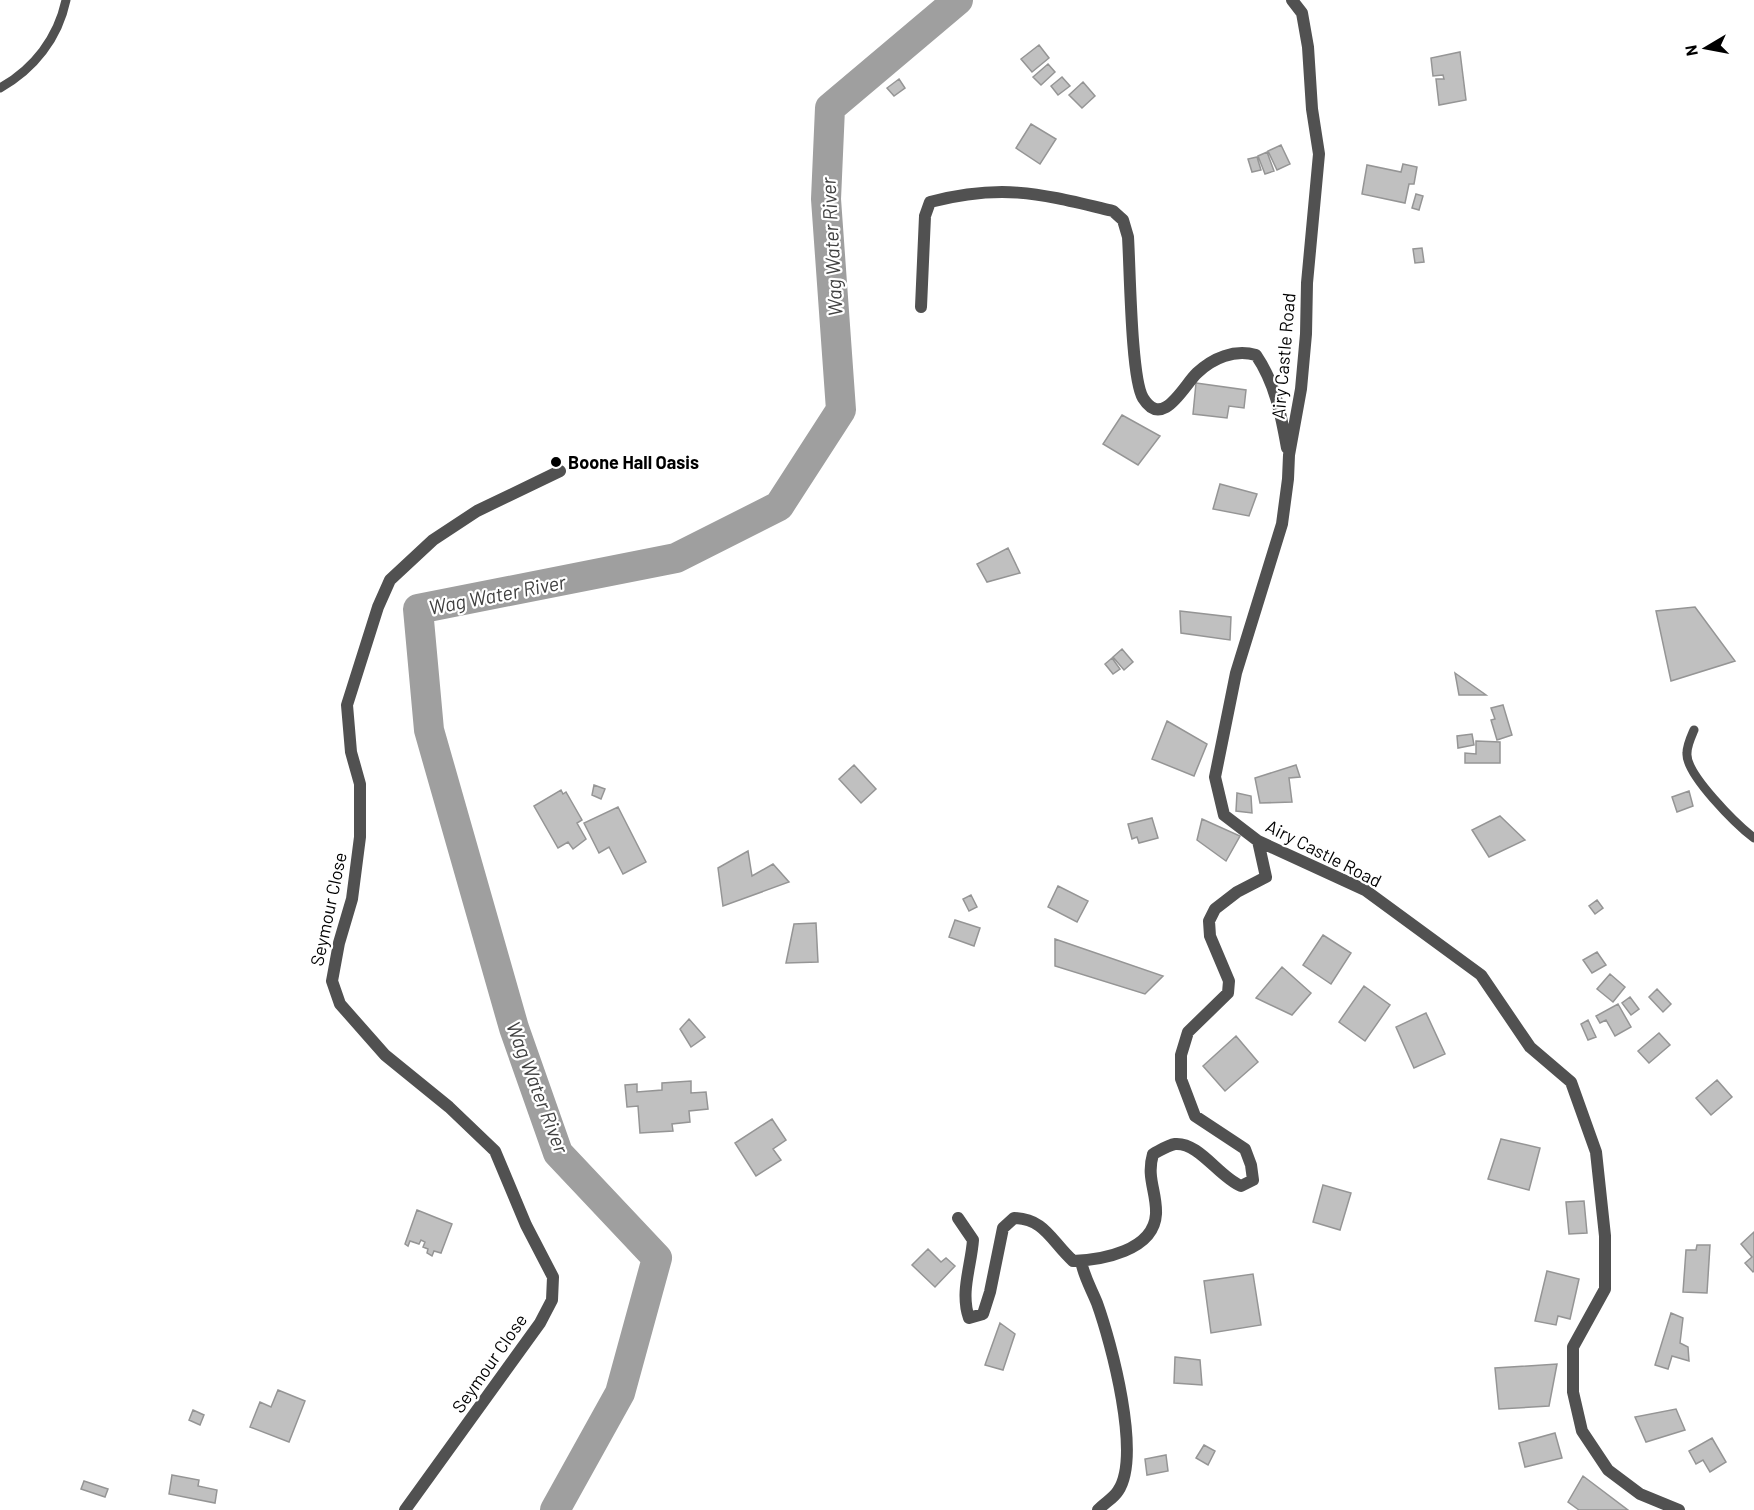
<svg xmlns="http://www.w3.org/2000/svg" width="1754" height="1510" font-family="Barlow,sans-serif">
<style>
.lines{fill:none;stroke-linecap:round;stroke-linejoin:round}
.river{stroke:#9f9f9f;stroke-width:30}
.building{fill:#c0c0c0;stroke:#959595;stroke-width:1.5}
.lane{stroke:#515151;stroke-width:9}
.street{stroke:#515151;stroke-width:12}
.poi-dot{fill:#000;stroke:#fff;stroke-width:2}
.labels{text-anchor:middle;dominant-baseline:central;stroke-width:4.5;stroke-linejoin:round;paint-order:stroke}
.street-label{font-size:18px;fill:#000;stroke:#fff}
.poi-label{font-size:18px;font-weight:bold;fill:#000;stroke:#fff;text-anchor:start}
.water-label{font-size:20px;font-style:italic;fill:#404040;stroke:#fff}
</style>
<rect width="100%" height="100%" fill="#fff"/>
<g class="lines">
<path class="river" d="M 555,1510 L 620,1393 L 657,1258 L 558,1153 L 514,1028 L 429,730 L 418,609 L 676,558 L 779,506 L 841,410 L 826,199 L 830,108 L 958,0"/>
</g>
<path class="building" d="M 1039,45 L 1049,58 L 1032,72 L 1021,59 Z
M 1460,52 L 1466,100 L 1439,105 L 1436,79 L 1444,79 L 1443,75 L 1433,76 L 1431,58 Z
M 1048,64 L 1055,72 L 1041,85 L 1033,77 Z
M 1062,77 L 1070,86 L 1058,95 L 1051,86 Z
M 899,79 L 905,88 L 894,96 L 887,88 Z
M 1083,82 L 1095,96 L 1082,108 L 1069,95 Z
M 1031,124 L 1056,139 L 1040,164 L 1016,148 Z
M 1281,145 L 1290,164 L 1277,170 L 1268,151 Z
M 1267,152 L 1274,171 L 1265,174 L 1258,156 Z
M 1257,157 L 1261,170 L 1252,172 L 1248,159 Z
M 1403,164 L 1417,167 L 1414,184 L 1409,184 L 1405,203 L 1362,194 L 1367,165 L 1401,172 Z
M 1416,194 L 1423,196 L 1419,210 L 1412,208 Z
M 1422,248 L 1424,262 L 1415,263 L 1413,249 Z
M 1196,383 L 1246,390 L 1244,408 L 1229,406 L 1227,418 L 1193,414 Z
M 1122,415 L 1160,436 L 1138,465 L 1103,444 Z
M 1220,484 L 1257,494 L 1249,516 L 1213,509 Z
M 1008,548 L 1020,573 L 987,582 L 977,564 Z
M 1695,607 L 1735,661 L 1671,681 L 1656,611 Z
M 1180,611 L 1231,617 L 1230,640 L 1181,633 Z
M 1122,649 L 1133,662 L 1124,670 L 1113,657 Z
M 1112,658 L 1120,669 L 1113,674 L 1105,664 Z
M 1455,673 L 1486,695 L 1459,695 Z
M 1503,705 L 1512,735 L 1497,740 L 1491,720 L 1495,719 L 1491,708 Z
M 1167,721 L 1207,744 L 1194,776 L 1152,759 Z
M 1472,734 L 1474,745 L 1458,748 L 1457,736 Z
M 1476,741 L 1500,742 L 1500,763 L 1465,763 L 1465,753 L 1476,754 Z
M 854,765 L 876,789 L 861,803 L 839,779 Z
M 1296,765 L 1300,777 L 1289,778 L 1292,802 L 1260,803 L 1255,778 Z
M 594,785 L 605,789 L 601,799 L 592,795 Z
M 561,790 L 563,794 L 566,792 L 582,820 L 577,823 L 586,839 L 573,849 L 568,842 L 558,848 L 534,806 Z
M 1689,791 L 1693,806 L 1677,812 L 1672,797 Z
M 1237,793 L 1251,796 L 1252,813 L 1236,811 Z
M 618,807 L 646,862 L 623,874 L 609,847 L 599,853 L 584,823 Z
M 1500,816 L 1525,840 L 1489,857 L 1472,830 Z
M 1152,818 L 1158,838 L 1139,843 L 1137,837 L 1132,839 L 1128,824 Z
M 1202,819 L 1240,836 L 1226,861 L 1197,840 Z
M 748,851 L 752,876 L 773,864 L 789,882 L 723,906 L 718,868 Z
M 1058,886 L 1088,901 L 1077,922 L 1048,907 Z
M 971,895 L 977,907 L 969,911 L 963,899 Z
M 1597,900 L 1603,908 L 1595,914 L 1589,906 Z
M 955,920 L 980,928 L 974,946 L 949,937 Z
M 816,923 L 818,962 L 786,963 L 794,924 Z
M 1323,935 L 1351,953 L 1331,984 L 1303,965 Z
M 1055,939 L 1163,976 L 1145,994 L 1055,966 Z
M 1597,952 L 1606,965 L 1592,973 L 1583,960 Z
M 1282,967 L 1311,993 L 1292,1015 L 1256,998 Z
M 1610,974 L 1625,987 L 1613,1002 L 1597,989 Z
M 1364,986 L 1390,1005 L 1365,1041 L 1339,1022 Z
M 1657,989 L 1671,1004 L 1663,1012 L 1649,997 Z
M 1630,997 L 1639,1009 L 1631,1015 L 1622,1003 Z
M 1618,1004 L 1631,1027 L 1615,1036 L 1606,1020 L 1600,1023 L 1596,1016 Z
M 1426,1013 L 1445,1054 L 1414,1068 L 1396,1027 Z
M 689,1019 L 705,1037 L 691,1047 L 680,1029 Z
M 1588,1020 L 1596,1037 L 1588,1040 L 1581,1024 Z
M 1659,1033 L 1670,1045 L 1649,1063 L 1638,1051 Z
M 1236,1036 L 1258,1062 L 1225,1091 L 1203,1066 Z
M 1717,1080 L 1732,1097 L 1711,1115 L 1696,1098 Z
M 691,1081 L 691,1093 L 706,1092 L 708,1109 L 689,1111 L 690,1122 L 672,1124 L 673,1131 L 640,1133 L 638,1106 L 627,1107 L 625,1085 L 637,1084 L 637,1092 L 662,1090 L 662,1083 Z
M 772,1119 L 786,1140 L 773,1149 L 781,1160 L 756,1176 L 735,1143 Z
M 1501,1139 L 1540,1148 L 1529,1190 L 1488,1179 Z
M 1323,1185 L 1351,1193 L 1340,1230 L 1313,1222 Z
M 1584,1201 L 1587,1233 L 1569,1234 L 1566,1202 Z
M 417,1210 L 452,1224 L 441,1253 L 434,1251 L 432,1256 L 427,1253 L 428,1249 L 423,1247 L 425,1242 L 421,1240 L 419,1244 L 410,1241 L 408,1246 L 405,1244 Z
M 1754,1232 L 1754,1271 L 1753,1272 L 1745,1263 L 1752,1257 L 1741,1244 Z
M 1697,1245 L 1710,1245 L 1707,1293 L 1683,1292 L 1686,1250 L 1696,1250 Z
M 928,1249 L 941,1262 L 946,1258 L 955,1266 L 935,1287 L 912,1265 Z
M 1547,1271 L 1579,1279 L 1570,1319 L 1558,1316 L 1556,1325 L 1535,1321 Z
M 1253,1274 L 1261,1325 L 1211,1333 L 1204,1281 Z
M 1671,1313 L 1683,1318 L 1680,1343 L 1688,1347 L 1689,1361 L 1672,1356 L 1668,1369 L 1655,1365 Z
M 1000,1323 L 1015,1334 L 1003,1370 L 985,1365 Z
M 1175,1357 L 1200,1360 L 1202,1385 L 1174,1383 Z
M 1557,1364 L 1549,1406 L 1499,1409 L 1495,1368 Z
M 278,1390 L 305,1401 L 289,1442 L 250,1427 L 260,1402 L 271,1407 Z
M 1676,1409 L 1685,1430 L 1646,1442 L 1635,1417 Z
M 193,1410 L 204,1415 L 200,1425 L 189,1420 Z
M 1555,1433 L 1562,1458 L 1525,1467 L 1519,1443 Z
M 1712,1438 L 1726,1462 L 1710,1472 L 1703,1460 L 1696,1464 L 1689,1451 Z
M 1204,1445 L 1215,1451 L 1208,1465 L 1196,1458 Z
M 1166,1455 L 1168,1471 L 1147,1475 L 1145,1459 Z
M 172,1475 L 199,1480 L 198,1486 L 217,1490 L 215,1503 L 169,1494 Z
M 1583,1476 L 1628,1510 L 1579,1510 L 1568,1502 Z
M 84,1481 L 108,1489 L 105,1497 L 81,1489 Z"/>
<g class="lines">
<path class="lane" d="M 0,88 C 34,69 58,38 66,0
M 1694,730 C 1691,737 1687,745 1687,753 C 1685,774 1737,825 1754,838"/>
<path class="street" d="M 1292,0 L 1302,13 L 1308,47 L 1312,109 L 1319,154 L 1307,283 L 1306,334 L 1301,389 L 1289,455 L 1288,479 L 1282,524 L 1236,673 L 1215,777 L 1224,815 L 1258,841 L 1365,890 L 1481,975 L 1530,1047 L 1571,1082 L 1596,1152 L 1605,1236 L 1605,1289 L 1573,1347 L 1573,1392 L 1582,1431 L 1608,1470 L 1640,1494 L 1679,1510
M 921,307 L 925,216 L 930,202 C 1004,183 1041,194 1113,211 L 1123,220 L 1128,237 C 1130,267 1131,379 1143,398 C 1163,430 1184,385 1197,373 C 1213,358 1234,349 1256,355 C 1275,383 1281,414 1287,448
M 958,1218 L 973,1240 C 971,1267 960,1292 969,1318 L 983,1314 L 990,1292 L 1003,1228 L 1014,1218 C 1045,1219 1051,1241 1073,1261 C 1101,1260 1154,1251 1156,1214 C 1157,1192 1146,1178 1153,1154 C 1159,1151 1168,1145 1175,1144 C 1199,1142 1219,1177 1241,1186 L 1253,1180 L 1251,1165 L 1245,1149 L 1195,1116 L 1181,1079 L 1181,1055 L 1188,1032 L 1228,993 L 1229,981 L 1210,936 L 1209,921 L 1215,909 L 1237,892 L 1266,877 L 1258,841
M 1081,1261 C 1084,1277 1091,1288 1097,1303 C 1111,1342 1142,1456 1118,1491 C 1113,1499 1104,1503 1098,1510
M 405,1510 L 540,1323 L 552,1300 L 553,1277 L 526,1225 L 495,1151 L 449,1107 L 385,1055 L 340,1004 L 332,981 L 339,943 L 352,899 L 360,837 L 360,784 L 351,752 L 347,705 L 378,607 L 390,580 L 433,540 L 477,511 L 560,471"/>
</g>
<circle class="poi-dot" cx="556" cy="462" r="6"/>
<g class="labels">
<g class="street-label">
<text transform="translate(1283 356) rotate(-85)">Airy Castle Road</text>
<text transform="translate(1324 853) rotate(27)">Airy Castle Road</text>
<text transform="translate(328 909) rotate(-78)">Seymour Close</text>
<text transform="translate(489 1363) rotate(-55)">Seymour Close</text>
</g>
<g class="poi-label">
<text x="568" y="462">Boone Hall Oasis</text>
</g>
<g class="water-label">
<text transform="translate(831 247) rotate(-93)">Wag Water River</text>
<text transform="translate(497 594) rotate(-11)">Wag Water River</text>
<text transform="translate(538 1087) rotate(69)">Wag Water River</text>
</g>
</g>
<g transform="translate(1706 48) rotate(260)" stroke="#ffffff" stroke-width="4.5" paint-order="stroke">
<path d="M0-4.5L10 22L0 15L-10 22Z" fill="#000000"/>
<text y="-9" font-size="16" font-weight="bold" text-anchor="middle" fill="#000000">N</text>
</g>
</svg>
